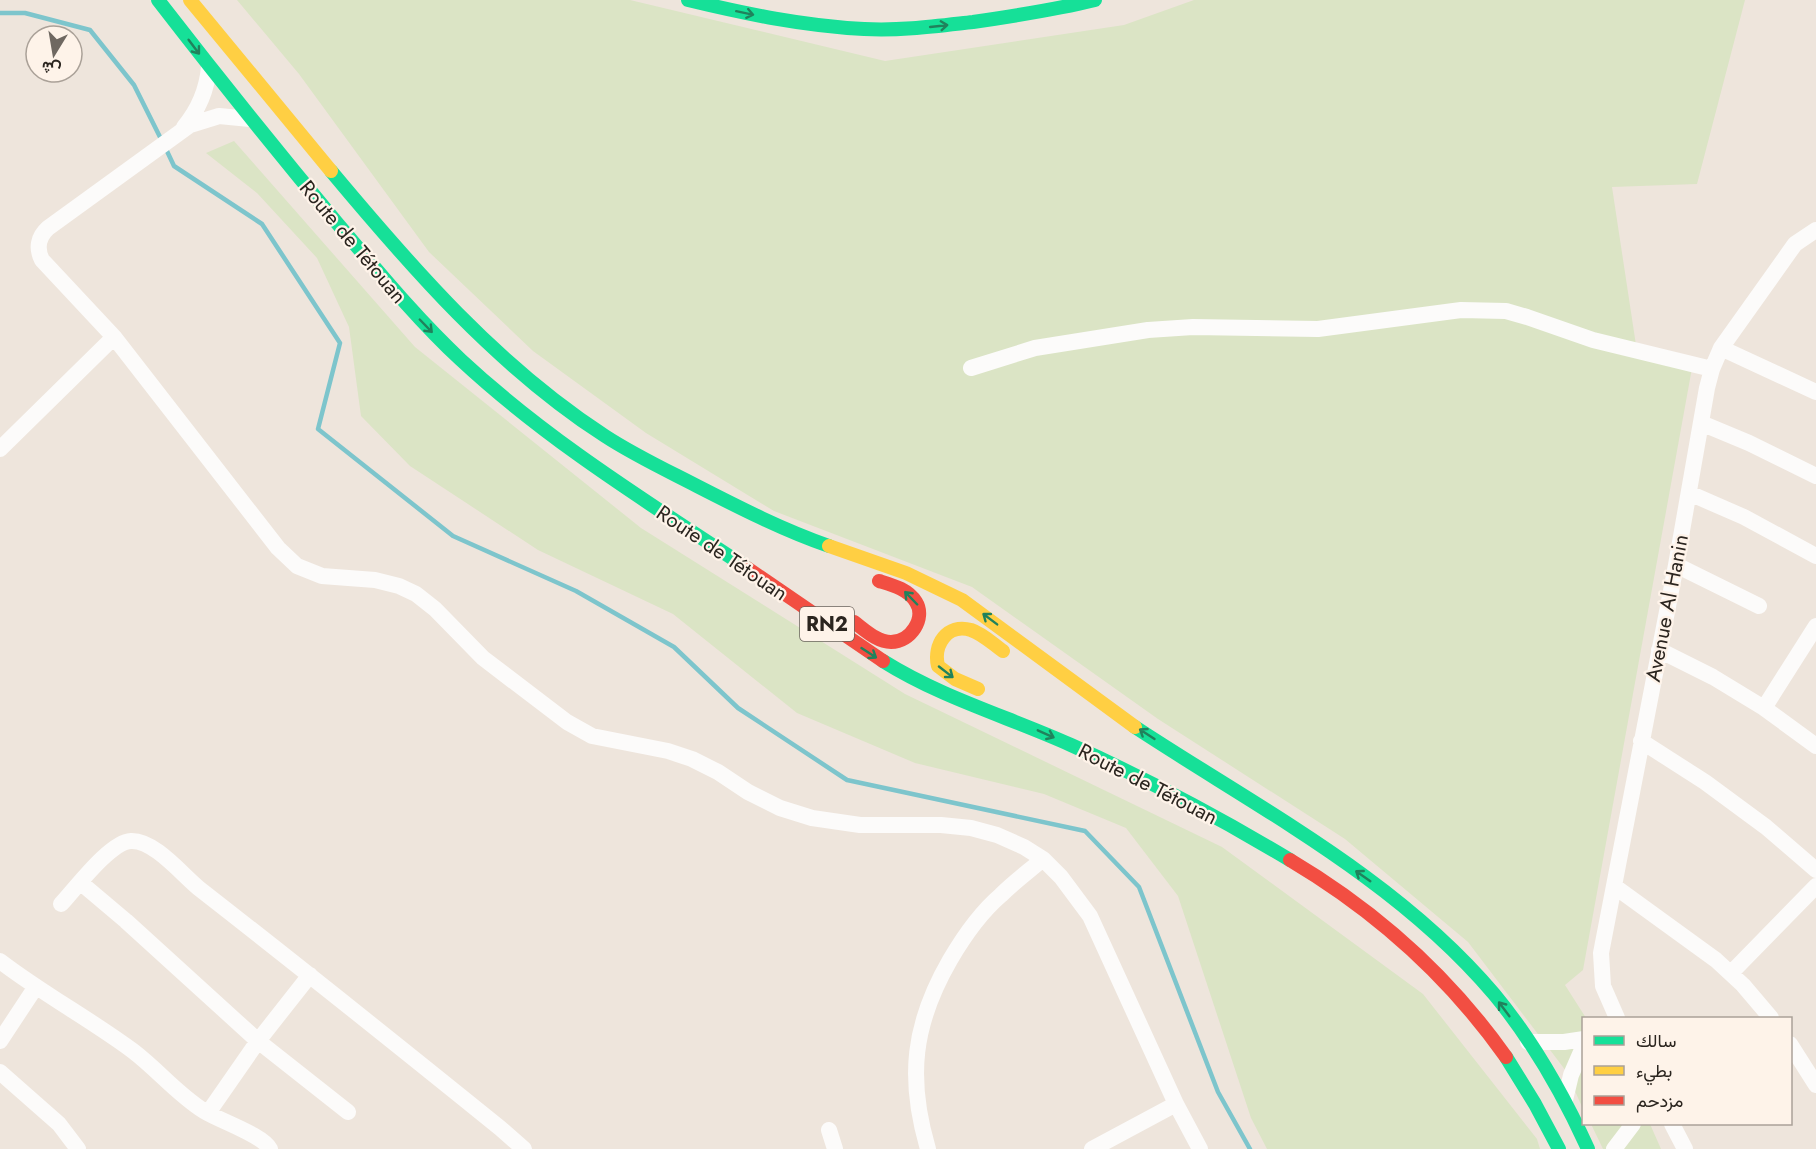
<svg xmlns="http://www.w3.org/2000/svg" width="1816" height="1149" font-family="Jost,Vazirmatn,sans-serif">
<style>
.green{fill:#dbe4c5}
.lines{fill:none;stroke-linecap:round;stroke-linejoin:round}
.stream{stroke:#7dc5cc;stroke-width:4.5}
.street{stroke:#fcfbfa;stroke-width:16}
.fast{stroke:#16e098;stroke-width:14}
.slow{stroke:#ffcf43;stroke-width:14}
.jam{stroke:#f24e42;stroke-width:14}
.oneway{stroke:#20825c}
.labels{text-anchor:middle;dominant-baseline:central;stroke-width:4.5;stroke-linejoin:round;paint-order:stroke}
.shield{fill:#fef3e9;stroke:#6a635c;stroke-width:1.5}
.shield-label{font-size:20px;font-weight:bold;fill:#2b251f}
.street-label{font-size:21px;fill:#2b251f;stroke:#fef3e9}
</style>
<rect width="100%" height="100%" fill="#eee5dc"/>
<path class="green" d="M 237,0 L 630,0 L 885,61 L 1124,25 L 1194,0 L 1745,0 L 1697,184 L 1612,187 L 1636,345 L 1692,368 L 1583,970 L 1565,985 L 1586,1018 L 1584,1018 L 1583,1109 L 1566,1071 L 1468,942 L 1345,839 L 1158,719 L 972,587 L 774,511 L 646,433 L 533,351 L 429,252 L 299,74 Z
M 234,141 L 415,347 L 641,528 L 905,694 L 1222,847 L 1423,994 L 1537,1139 L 1540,1149 L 1267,1149 L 1251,1118 L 1178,896 L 1126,828 L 1044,794 L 915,763 L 797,713 L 673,614 L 538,550 L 410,466 L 361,416 L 349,327 L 317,258 L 257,193 L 206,153 Z
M 1591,1124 L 1650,1124 L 1661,1149 L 1603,1149 Z"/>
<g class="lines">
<path class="stream" d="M 0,13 L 25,13 L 90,30 L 134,85 L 162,141
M 166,149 L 174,166 L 262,224 L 340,343 L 318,429 L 453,536 L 576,591 L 674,647 L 738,708 L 847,780 L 1085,831 L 1139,887 L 1218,1092 L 1250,1149"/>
<path class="street" d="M 250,119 L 219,116 L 190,125 L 48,228 C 38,237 36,248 42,260 L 114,337 L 278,548 L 297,566 L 322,576 L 375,580 L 399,586 L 416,594 L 435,609 L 483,658 L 567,722 L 592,736 L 668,751 L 692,759 L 718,772 L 748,792 L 780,808 L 812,818 L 860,825 L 941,825 L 971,828 L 997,835 L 1024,847 L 1043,859 L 1061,877 L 1090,916 L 1176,1104 L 1200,1149
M 184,127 C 199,109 207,89 209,67
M 1721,348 L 1816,392
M 971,368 L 1035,348 L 1148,330 L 1193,327 L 1318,329 L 1461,310 L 1506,311 L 1527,317 L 1593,340 L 1712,369
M 1701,423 L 1749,443 L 1816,476
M 0,449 L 114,337
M 1689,493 L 1744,517 L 1816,556
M 1676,565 L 1759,606
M 1659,650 L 1713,677 L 1764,708 L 1816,746
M 1764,708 L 1816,626
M 1641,741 L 1705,782 L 1766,827 L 1816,870
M 81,883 L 126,921 L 258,1041 L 348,1112
M 1614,886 L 1716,960 L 1743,985 L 1771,1018
M 61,904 C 76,888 110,842 131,841 C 155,840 183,876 201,890 C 301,968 401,1048 500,1128 L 524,1149
M 0,961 C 43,994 90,1019 133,1051 C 158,1070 177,1094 204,1111 C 220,1121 263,1135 270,1149
M 1731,973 L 1816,886
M 1617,1018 L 1603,986 L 1601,953 L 1676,565 L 1707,388 L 1712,369 L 1721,348 L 1795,244 L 1816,230
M 0,1041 L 35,988
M 1528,1042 L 1564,1042 L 1584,1039
M 1790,1044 L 1816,1085
M 0,1072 L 59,1124 L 78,1149
M 1565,1100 L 1571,1075 L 1584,1045
M 208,1113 L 258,1041 L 310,975
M 1672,1124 L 1685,1149
M 829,1130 L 835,1149
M 928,1149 C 907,1078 913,1024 950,960 C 964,936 980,913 1001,895 C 1014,882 1029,871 1043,859
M 1092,1149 L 1176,1104
M 1614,1149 L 1633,1124"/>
<path class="fast" d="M 158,0 C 216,75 276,150 337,223 C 377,270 416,318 461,360 C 548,441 649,503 747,568
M 688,0 C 746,14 804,26 864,29 C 901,31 937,26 973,22 C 1014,16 1055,10 1095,0
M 331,171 C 412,268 497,366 605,436 C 634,455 666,470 697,486 C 740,508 783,530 829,546
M 883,661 C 942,698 1009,717 1071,745 C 1147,779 1220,818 1290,860
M 1135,727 C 1258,808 1397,879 1494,994 C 1533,1041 1563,1094 1588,1149
M 1506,1057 L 1535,1104 L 1559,1149"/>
<path class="slow" d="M 190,0 L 331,171
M 829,546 L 906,573 L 962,600 L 1135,727
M 978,689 L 955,679 L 938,666 C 933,645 947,623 971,630 C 983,634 993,644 1003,651"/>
<path class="jam" d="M 747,568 L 883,661
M 854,622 C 865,630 877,642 891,642 C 911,642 926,618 916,602 C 908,589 892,585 879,581
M 1290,860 C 1376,911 1448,975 1506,1057"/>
</g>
<defs><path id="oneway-shaft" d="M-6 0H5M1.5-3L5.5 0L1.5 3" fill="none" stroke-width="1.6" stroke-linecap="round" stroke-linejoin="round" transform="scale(1.5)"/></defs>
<g class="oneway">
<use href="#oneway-shaft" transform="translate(745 13) rotate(12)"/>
<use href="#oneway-shaft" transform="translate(939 26) rotate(-6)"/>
<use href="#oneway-shaft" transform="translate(194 47) rotate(53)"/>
<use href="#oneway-shaft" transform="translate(426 326) rotate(46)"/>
<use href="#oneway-shaft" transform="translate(911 598) rotate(-134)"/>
<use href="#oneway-shaft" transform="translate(990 619) rotate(-143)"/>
<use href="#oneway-shaft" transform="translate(869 653) rotate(33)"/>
<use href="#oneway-shaft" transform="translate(946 672) rotate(38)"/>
<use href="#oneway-shaft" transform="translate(1046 734) rotate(24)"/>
<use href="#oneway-shaft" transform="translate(1147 734) rotate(-147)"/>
<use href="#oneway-shaft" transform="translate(1363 876) rotate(-145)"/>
<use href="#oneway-shaft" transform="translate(1504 1009) rotate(-127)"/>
</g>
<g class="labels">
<rect class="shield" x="800" y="607" width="54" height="34" rx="4.5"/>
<g class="shield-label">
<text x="827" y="624">RN2</text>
</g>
<g class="street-label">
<text transform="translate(353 242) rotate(50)">Route de Tétouan</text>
<text transform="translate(722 553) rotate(34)">Route de Tétouan</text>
<text transform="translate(1667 608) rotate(-79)">Avenue Al Hanin</text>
<text transform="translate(1148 784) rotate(27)">Route de Tétouan</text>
</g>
</g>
<rect x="1582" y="1017" width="210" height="108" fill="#fef3e9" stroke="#aaa198" stroke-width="1.5"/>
<rect x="1594" y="1036" width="30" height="9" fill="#16e098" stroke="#aaa198" stroke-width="1.5"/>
<text x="1636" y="1047" font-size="18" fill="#2b251f">سالك</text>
<rect x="1594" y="1066" width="30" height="9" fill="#ffcf43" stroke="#aaa198" stroke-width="1.5"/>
<text x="1636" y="1077" font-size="18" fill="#2b251f">بطيء</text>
<rect x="1594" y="1096" width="30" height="9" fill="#f24e42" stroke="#aaa198" stroke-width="1.5"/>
<text x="1636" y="1107" font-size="18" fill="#2b251f">مزدحم</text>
<g transform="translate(54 54) rotate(191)"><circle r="28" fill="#fef3e9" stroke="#aaa198" stroke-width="1.5"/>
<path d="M0-4.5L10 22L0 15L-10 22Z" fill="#6f6861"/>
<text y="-9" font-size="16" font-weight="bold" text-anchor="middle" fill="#2b251f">ش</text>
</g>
</svg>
